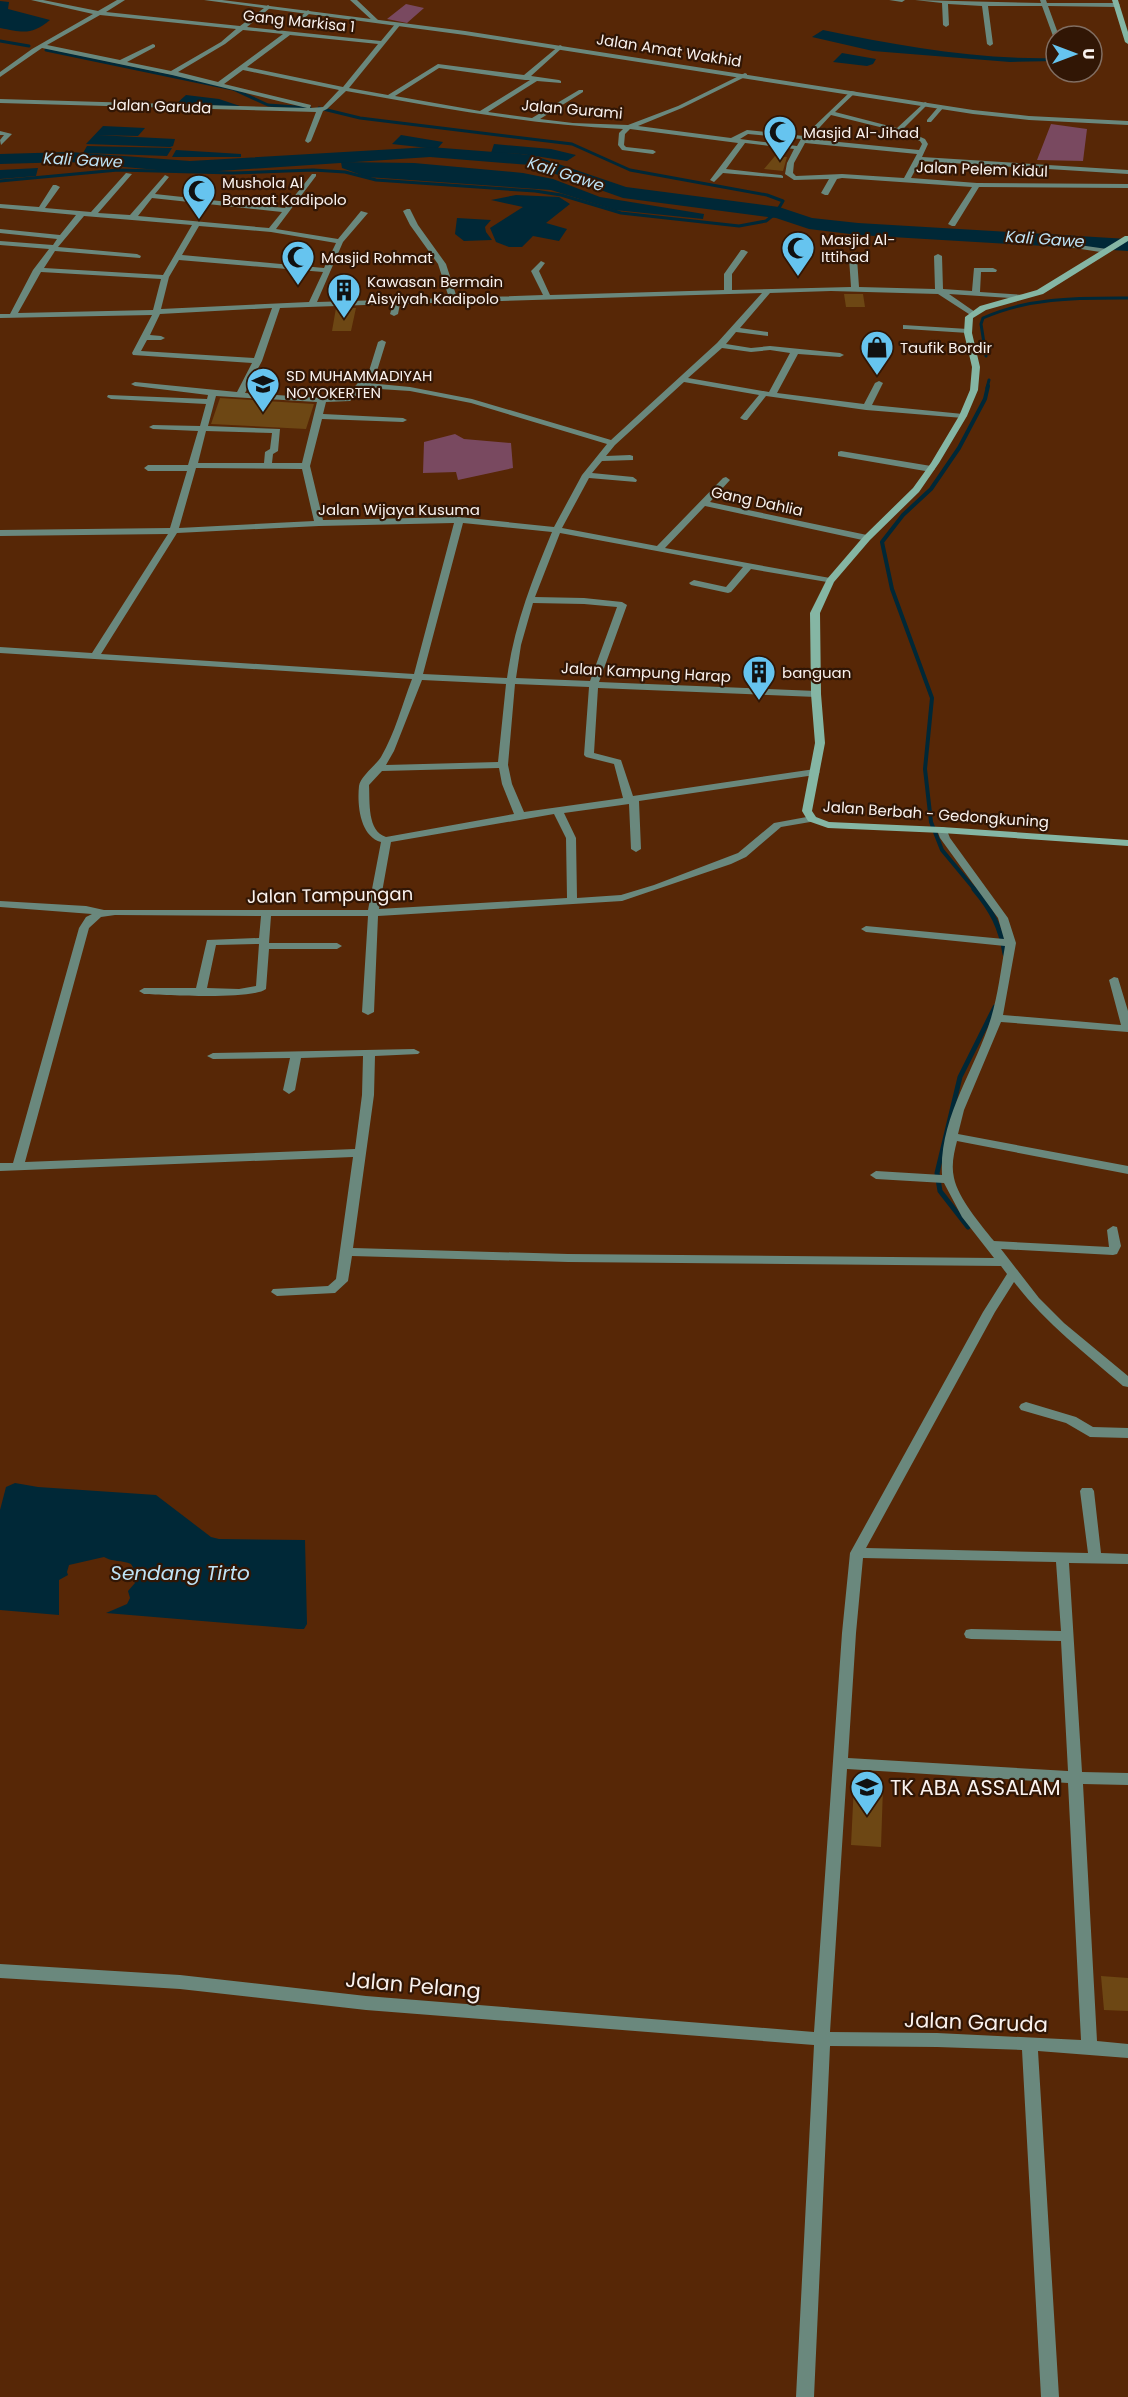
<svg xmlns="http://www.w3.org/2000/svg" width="1128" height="2397" font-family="Poppins,sans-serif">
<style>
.green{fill:#794960}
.water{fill:#002837}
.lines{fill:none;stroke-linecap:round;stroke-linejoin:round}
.stream-far2{stroke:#002837;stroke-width:3}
.stream-far1{stroke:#002837;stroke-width:4}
.stream{stroke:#002837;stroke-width:5}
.river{fill:#002837;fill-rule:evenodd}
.building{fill:#6d4714}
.minor{fill:#6a887d;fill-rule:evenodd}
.tertiary{fill:#6a887d;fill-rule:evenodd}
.secondary{fill:#85b6a4;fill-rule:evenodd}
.labels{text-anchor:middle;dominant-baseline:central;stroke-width:4.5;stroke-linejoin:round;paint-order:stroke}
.far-street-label{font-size:15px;fill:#f9f1ed;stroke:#311605}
.far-poi-label{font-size:15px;fill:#f9f1ed;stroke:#311605;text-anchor:start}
.far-water-label{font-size:16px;font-style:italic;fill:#bee3f6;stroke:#311605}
.street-label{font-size:18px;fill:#f9f1ed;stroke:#311605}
.water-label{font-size:20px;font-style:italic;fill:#bee3f6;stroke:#311605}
.near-poi-label{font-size:21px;fill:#f9f1ed;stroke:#311605;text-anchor:start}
.near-street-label{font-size:21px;fill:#f9f1ed;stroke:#311605}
</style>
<rect width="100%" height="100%" fill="#572706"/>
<path class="green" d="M 406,4 L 424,8 L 407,23 L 387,19 Z
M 1051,124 L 1087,129 L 1083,161 L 1037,160 Z
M 455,434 L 464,439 L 511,443 L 513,468 L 458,480 L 456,472 L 423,473 L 424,442 Z"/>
<path class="water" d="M 0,1 L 9,2 L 8,9 L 50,20 C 31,36 22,32 0,28 Z
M 823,30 C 900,46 977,60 1056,58 L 1056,61 L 1010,62 L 873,51 L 812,37 Z
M 842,53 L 876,59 L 873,64 L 867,66 L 833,62 Z
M 186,95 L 219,99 L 243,107 L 176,104 Z
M 103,126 L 145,128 L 138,136 L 97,135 L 175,139 L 173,146 L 170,147 L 86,144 Z
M 401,135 L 443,142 L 437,149 L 392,144 Z
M 494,144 L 551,149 L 576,155 L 567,161 L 522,154 L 491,153 Z
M 87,146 L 172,148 L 167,156 L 83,153 Z
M 176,150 L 241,154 L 241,157 L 172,157 Z
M 341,162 L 414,163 L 523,173 L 553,179 L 600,197 L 704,214 L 703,219 L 615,210 L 551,190 L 367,177 L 342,168 Z
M 38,168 L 36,176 L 0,179 L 0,170 Z
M 516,195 L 559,197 L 570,204 L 546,223 L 567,229 L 559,241 L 533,236 L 522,247 L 509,247 L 496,242 L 490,228 L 523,207 L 491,200 Z
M 457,218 L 491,220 L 485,227 L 486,232 L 492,240 L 464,241 L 455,234 Z
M 15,1483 L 38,1487 L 156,1495 L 211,1537 L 219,1539 L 305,1540 L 307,1624 L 304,1629 L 298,1629 L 106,1613 L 127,1604 L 130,1598 L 128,1591 L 135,1583 L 130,1573 L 134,1569 L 131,1564 C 122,1560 112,1562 104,1557 L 69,1565 L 67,1572 L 68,1575 L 59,1580 L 59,1615 L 0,1610 L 0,1510 L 6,1487 Z"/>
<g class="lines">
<path class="stream-far2" d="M 0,41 L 29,46
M 46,50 L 233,89 L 268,105 L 310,108
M 0,181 L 118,170 L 233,173 L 313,170 L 345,172 L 376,180 L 535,191 L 561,195 L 621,213 L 739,226 L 766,221 L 776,213 L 783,201 L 767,195 L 630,170 L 572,144 L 360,118 L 319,108
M 986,356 L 981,324 L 983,318 C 1030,297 1078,298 1128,298
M 987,388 L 989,380"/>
<path class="stream-far1" d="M 976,891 L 942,850 L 931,822 L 925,769 L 932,698 L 892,589 L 882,542 L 903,515 L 931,489 L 959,448 L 985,399 L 988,386"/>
<path class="stream" d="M 974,889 C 992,910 1001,928 1005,954
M 968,1227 L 940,1191 L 937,1173 L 960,1077 L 995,1007"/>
<path class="river" d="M 430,147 L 532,155 L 626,187 L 779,207 L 812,218 L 858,223 L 1128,239 L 1128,251 L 858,235 L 809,229 L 776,218 L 623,198 L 530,165 L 430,157 L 190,173 L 70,162 L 0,164 L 0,154 L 70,152 L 190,161 Z"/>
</g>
<path class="building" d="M 775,156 L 787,157 L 783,171 L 764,169 Z
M 844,294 L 863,294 L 865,307 L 846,307 Z
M 336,308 L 356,308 L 351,331 L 332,331 Z
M 220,398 L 314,404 L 306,429 L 211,424 Z
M 854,1784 L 883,1787 L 881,1847 L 851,1845 Z
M 1101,1976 L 1128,1978 L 1128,2011 L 1104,2010 Z"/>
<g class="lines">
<path class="minor" d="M 31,0 L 43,0 L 98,11 L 117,0 L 125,0 L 106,12 L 240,26 L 268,5 L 271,7 L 270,8 L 247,27 L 381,41 L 396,23 L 400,23 L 401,24 L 349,88 L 388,95 L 438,64 L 524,75 L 560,45 L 562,46 L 562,48 L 531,76 L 559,80 L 561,81 L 561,83 L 537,81 L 488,112 L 532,118 L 579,90 L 583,90 L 583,92 L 540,119 L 573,123 L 628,125 L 678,106 L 745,73 L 747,74 L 747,76 L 682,108 L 638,126 L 731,138 L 747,130 L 804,136 L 851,91 L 856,92 L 835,112 L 897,128 L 925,102 L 927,103 L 927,105 L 903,129 L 925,139 L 928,144 L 922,157 L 1128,170 L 1128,174 L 920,161 L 911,178 L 977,183 L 1128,184 L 1128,188 L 979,187 L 955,226 L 952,226 L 948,224 L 972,187 L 842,178 L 837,179 L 828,195 L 825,195 L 821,193 L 829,179 L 794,180 L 785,174 L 787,163 L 794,149 L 745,143 L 726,169 L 781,175 L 783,176 L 783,178 L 723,173 L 714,182 L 710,180 L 738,143 L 630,129 L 625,134 L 624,145 L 626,147 L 653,150 L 656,152 L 653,154 L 622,150 L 618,145 L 619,133 L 623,129 C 529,125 438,107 346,91 L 327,109 L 323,111 L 311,141 L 308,143 L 305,141 L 316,112 L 0,103 L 0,99 L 307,108 L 172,75 L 42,48 L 0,77 L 0,72 L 32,49 L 93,14 ZM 100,15 L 236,29 L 221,42 L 171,71 L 127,62 L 155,47 L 155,45 L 153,44 L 120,60 L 47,45 ZM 243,30 L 283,34 L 218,82 L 178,72 L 225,44 ZM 290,35 L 378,44 L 343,87 L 247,67 ZM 439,68 L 525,80 L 530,80 L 480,111 L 395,96 ZM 243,70 L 339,90 L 323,107 L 310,108 L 311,105 L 224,84 ZM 831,115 L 896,131 L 920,141 L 922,144 L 919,150 L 809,139 ZM 748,134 L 801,139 L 797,146 L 740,139 ZM 805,143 L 917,154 L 904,178 L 842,174 L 796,176 L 793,173 L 794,163 Z
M 350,0 L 357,0 L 378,20 L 378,22 L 374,22 Z
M 889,0 L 905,0 L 902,2 Z
M 915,0 L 1041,3 L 1040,0 L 1046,0 L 1047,3 L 1117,3 L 1120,5 L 1117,7 L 1048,6 L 1059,36 L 1056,36 L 1056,38 L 1053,36 L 1042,6 L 988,6 L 993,44 L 990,46 L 987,44 L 982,6 L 948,4 L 949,25 L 946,27 L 943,25 L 942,3 Z
M 308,10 L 311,12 L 310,13 L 296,26 L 292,26 L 292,24 Z
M 939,106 L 944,107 L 931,122 L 927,122 L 927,120 Z
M 0,131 L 12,134 L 1,145 L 0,140 L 4,135 L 0,135 Z
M 126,173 L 132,174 L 98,213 L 130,215 L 165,175 L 169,177 L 155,194 L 285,208 L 312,174 L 316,174 L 316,176 L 276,229 L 338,239 L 361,211 L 368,213 L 343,242 L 317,302 L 449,298 L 438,264 L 410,225 L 403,211 L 407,209 L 410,209 L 418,225 L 446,264 L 457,298 L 543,295 L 531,271 L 541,261 L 545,263 L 539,271 L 550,295 L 724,290 L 724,274 L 741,250 L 744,250 L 748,252 L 732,274 L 732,290 L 851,287 L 849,258 L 853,256 L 857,258 L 859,287 L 935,289 L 934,256 L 938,254 L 942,256 L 943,289 L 972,291 L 974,268 L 993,268 L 997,270 L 996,272 L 981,272 L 980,292 L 1024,295 L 1028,297 L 1024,299 L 949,294 L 975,312 L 975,316 L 972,316 L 938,294 L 831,291 L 770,293 L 740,328 L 768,332 L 768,336 L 736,332 L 726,344 L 751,348 L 770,346 L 840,353 L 844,355 L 840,357 L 798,354 L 777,393 L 864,404 L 875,383 L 879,381 L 883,383 L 872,405 L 963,414 L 967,416 L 963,418 L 866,410 L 766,396 L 747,420 L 744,420 L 740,418 L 759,395 L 684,382 L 615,445 L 606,456 L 630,455 L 633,456 L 633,460 L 602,461 L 592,473 L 633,477 L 637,480 L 636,482 L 589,478 L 562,528 L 657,546 L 723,478 L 726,477 L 730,480 L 710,502 L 867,535 L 871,538 L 867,541 L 705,506 L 665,548 L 830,578 L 833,579 L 833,583 L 751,569 L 731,592 L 728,593 L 691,585 L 689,583 L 694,580 L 726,587 L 743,567 L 560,533 L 535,597 L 584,598 L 622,602 L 627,605 L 599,682 L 816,691 L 821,694 L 816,697 L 598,688 L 594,753 L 621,760 L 633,796 L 815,769 L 820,772 L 815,775 L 639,801 L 641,849 L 636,852 L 631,849 L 629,804 L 564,813 L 576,838 L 577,898 L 621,895 L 654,885 L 738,853 L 774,823 L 812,816 L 816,817 L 816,821 L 781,827 L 746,857 L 731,864 L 622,901 L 378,916 L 374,1012 L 368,1015 L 362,1012 L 368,916 L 271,916 L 269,943 L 337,943 L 342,946 L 337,949 L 269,949 L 266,989 C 252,1000 167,995 144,994 L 139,991 L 144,988 L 196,988 L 207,940 L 259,938 L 261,916 L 115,915 L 101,917 L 89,928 L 25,1162 L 355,1149 L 362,1095 L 363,1056 L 301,1058 L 295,1090 L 289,1094 L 283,1090 L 290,1058 L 213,1059 L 207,1056 L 213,1053 L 414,1049 L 420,1052 L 418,1054 L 375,1056 L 374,1095 L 353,1248 L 568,1254 L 994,1258 L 962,1217 L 944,1183 L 876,1179 L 870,1175 L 876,1171 L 942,1175 C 939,1117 975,1071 991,1018 C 998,995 1001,969 1005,946 L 866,932 L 861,929 L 866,926 L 1004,939 L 998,918 L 940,838 L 937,830 L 942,827 L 946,828 L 950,838 L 1008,918 L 1016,943 L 1003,1015 L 1121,1025 L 1109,980 L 1114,977 L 1118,978 L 1128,1011 L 1128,1032 L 1001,1022 L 964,1110 L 958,1134 L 1128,1166 L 1128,1174 L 957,1141 C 954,1153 951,1165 954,1178 C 958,1198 981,1225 994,1241 L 1109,1247 L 1107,1230 L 1113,1226 L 1117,1227 L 1121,1246 L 1117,1254 L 1113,1255 L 1001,1249 L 1039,1298 L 1064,1323 L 1128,1376 L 1128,1387 L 1123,1386 C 1085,1353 1045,1323 1014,1282 L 995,1312 L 866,1548 L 1088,1553 L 1080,1491 L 1082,1488 L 1092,1488 L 1094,1491 L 1101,1553 L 1128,1554 L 1128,1564 L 1069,1563 L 1082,1772 L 1128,1773 L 1128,1785 L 1083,1784 L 1097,2041 L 1128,2044 L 1128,2058 L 1038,2051 L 1059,2397 L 1041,2397 L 1022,2050 L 937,2047 L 830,2046 L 814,2397 L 796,2397 L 814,2045 L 366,2010 L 180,1989 L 0,1978 L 0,1964 L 180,1975 L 366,1996 L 814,2032 L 842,1633 L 850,1553 L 983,1312 L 1007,1274 L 1001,1266 L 568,1262 L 352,1256 L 348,1281 L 335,1293 L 277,1296 L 271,1292 L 273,1289 L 328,1286 L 336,1279 L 353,1157 L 0,1171 L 0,1163 L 13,1163 L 79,928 L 86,917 L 92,914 L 0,907 L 0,901 L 86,906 L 104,910 L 368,910 L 381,842 C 360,836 357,805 359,786 C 360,777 375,766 381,757 C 395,733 402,705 412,679 L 0,653 L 0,647 L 92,653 L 168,534 L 0,536 L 0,530 L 170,528 L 187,471 L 148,471 L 144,468 L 148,465 L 188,465 L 198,431 L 153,429 L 149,427 L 153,425 L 200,426 L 206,404 L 111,399 L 107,397 L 108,395 L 207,399 L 208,395 L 135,386 L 131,384 L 135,382 L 237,392 L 252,363 L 133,355 L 132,353 L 152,315 L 0,318 L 0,314 L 10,314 L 33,270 L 49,249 L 0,245 L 0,241 L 53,245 L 57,239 L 0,233 L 0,229 L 60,235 L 76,215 L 0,208 L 0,204 L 39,207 L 53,185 L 56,185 L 60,187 L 45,208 L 91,212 ZM 152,198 L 282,212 L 269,228 L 138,216 ZM 84,216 L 192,225 L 163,275 L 44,268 L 55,251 L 140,258 L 141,256 L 137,254 L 58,247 ZM 199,226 L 271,232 L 336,243 L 324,268 L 182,255 ZM 179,260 L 323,272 L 309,302 L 161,309 L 169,277 ZM 41,272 L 161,279 L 153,310 L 18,313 ZM 762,293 L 717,343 L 611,440 L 472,399 L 410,387 L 368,383 L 377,371 L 386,342 L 382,340 L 378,342 L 369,371 L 345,397 L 322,398 L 245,393 L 262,361 L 280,308 L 393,304 L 390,314 L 394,316 L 398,314 L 400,304 ZM 272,308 L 254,358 L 141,351 L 147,340 L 161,340 L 165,338 L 161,336 L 150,335 L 160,314 ZM 722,348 L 751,352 L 770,350 L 790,353 L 769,392 L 688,378 ZM 364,388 L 410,391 L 471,403 L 607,444 L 582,475 L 554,527 L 459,517 L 323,520 L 310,466 L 322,419 L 403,422 L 407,420 L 403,418 L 323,414 L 326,402 L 350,401 ZM 216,396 L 317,402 L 302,463 L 272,463 L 273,454 L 278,451 L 280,429 L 208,426 ZM 206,431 L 272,433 L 270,449 L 265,452 L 264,463 L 198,463 ZM 196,468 L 302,469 L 314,521 L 179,528 ZM 454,523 L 414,674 L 101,654 L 177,533 L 319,526 ZM 463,523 L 552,532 C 532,580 514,626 507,678 L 423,674 ZM 533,603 L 584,604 L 617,607 L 590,681 L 516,678 L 521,645 ZM 422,680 L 506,684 L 498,762 L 386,765 L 394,751 ZM 515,684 L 589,687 L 584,755 L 586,757 L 614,764 L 623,798 L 524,812 L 512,784 L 508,765 ZM 499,768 L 502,784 L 514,814 L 386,837 C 367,831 370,802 369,785 L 382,771 ZM 554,814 L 566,838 L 567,898 L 379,909 L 391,842 ZM 259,944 L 256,986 L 239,989 L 207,988 L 216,945 ZM 863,1558 L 1056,1562 L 1061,1631 L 971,1629 L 966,1630 L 964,1634 L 966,1638 L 971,1639 L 1061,1641 L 1068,1771 L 848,1758 L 856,1633 ZM 847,1769 L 1068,1783 L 1081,2040 L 937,2033 L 830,2032 Z
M 1058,242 L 1107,249 L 1111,251 L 1107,253 L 1061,246 L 1058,246 Z
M 903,325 L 968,329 L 972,331 L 968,333 L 906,329 L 903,329 Z
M 841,451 L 931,466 L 935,469 L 931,472 L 838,456 L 838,452 Z
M 1026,1402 L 1076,1417 L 1093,1427 L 1128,1428 L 1128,1438 L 1090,1437 L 1066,1423 L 1021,1410 L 1019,1407 L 1021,1404 Z"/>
<path class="tertiary" d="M 204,0 L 222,0 L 465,31 L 973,110 L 1029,116 L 1128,121 L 1128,125 L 1029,120 L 973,114 L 465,35 Z"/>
<path class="secondary" d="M 1112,0 L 1118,0 L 1128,32 L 1128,44 L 1125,42 Z
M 1125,236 L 1128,236 L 1128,241 L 1043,294 L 986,310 L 973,318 L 972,333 L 980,367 L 978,390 L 967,416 L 939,463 L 919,492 L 870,540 L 834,582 L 820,613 L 821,694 L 825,743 L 812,811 L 816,817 L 829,822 L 942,827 L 1128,840 L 1128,846 L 942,833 L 828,828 L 808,821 L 802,811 L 815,743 L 811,694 L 810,613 L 827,579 L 864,536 L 913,488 L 931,463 L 959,416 L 970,390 L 972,367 L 964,333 L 965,317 L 980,306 L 1037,290 Z"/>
</g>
<defs>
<symbol id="mosque-pin" viewBox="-11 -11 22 30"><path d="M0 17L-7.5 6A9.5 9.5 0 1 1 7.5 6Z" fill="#66c4ef" stroke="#311605"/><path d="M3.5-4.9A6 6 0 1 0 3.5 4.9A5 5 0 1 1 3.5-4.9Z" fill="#111"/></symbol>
<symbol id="building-pin" viewBox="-11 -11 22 30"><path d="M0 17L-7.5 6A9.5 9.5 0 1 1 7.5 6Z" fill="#66c4ef" stroke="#311605"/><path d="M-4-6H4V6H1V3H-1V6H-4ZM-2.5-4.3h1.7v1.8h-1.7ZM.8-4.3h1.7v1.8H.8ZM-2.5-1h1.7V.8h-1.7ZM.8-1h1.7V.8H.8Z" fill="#111"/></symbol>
<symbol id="shop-pin" viewBox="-11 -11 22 30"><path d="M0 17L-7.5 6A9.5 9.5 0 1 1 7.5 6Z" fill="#66c4ef" stroke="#311605"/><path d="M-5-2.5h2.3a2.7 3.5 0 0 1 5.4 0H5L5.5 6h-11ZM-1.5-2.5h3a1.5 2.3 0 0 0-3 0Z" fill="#111"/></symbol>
<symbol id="school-pin" viewBox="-11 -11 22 30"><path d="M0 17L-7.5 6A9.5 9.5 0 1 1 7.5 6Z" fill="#66c4ef" stroke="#311605"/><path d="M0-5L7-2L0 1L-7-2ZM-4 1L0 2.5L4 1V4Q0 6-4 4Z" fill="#111"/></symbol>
</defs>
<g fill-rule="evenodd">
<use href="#mosque-pin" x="761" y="113" width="38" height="52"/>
<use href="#mosque-pin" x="180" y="172" width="38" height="52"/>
<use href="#mosque-pin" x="779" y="229" width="38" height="52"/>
<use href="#mosque-pin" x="279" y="238" width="38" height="52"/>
<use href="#building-pin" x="325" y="271" width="38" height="52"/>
<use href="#shop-pin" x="858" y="328" width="38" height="52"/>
<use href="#school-pin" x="244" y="365" width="38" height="52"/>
<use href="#building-pin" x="740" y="653" width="38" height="52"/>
<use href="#school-pin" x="848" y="1768" width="38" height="52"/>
</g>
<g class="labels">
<g class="far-street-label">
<text transform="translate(299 21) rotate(6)">Gang Markisa 1</text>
<text transform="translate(669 50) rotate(9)">Jalan Amat Wakhid</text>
<text transform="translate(160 106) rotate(2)">Jalan Garuda</text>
<text transform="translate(572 109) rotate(5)">Jalan Gurami</text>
<text transform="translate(982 169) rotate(2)">Jalan Pelem Kidul</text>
<text transform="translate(757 501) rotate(12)">Gang Dahlia</text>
<text x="399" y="509">Jalan Wijaya Kusuma</text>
<text transform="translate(646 672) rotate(3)">Jalan Kampung Harap</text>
<text transform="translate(936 814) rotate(4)">Jalan Berbah - Gedongkuning</text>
</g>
<g class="far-poi-label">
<text x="803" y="132">Masjid Al-Jihad</text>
<text x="222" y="182">Mushola Al<tspan x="222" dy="17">Banaat Kadipolo</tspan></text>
<text x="821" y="239">Masjid Al-<tspan x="821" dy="17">Ittihad</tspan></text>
<text x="321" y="257">Masjid Rohmat</text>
<text x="367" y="281">Kawasan Bermain<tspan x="367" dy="17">Aisyiyah Kadipolo</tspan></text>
<text x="900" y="347">Taufik Bordir</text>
<text x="286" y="375">SD MUHAMMADIYAH<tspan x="286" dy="17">NOYOKERTEN</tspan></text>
<text x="782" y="672">banguan</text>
</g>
<g class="far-water-label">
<text transform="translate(83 160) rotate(3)">Kali Gawe</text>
<text transform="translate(566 174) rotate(18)">Kali Gawe</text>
<text transform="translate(1045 239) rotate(4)">Kali Gawe</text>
</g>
<g class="street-label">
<text transform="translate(330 895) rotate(-1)">Jalan Tampungan</text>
</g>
<g class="water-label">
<text x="180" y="1573">Sendang Tirto</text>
</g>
<g class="near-poi-label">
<text x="890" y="1787">TK ABA ASSALAM</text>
</g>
<g class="near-street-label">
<text transform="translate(413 1985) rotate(5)">Jalan Pelang</text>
<text transform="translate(976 2022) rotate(2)">Jalan Garuda</text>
</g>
</g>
<g transform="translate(1074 54) rotate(90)"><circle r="28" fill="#311605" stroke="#816e62" stroke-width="1.5"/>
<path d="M0-4.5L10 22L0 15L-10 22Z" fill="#66c4ef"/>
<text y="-9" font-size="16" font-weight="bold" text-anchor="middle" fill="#f9f1ed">U</text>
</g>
</svg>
